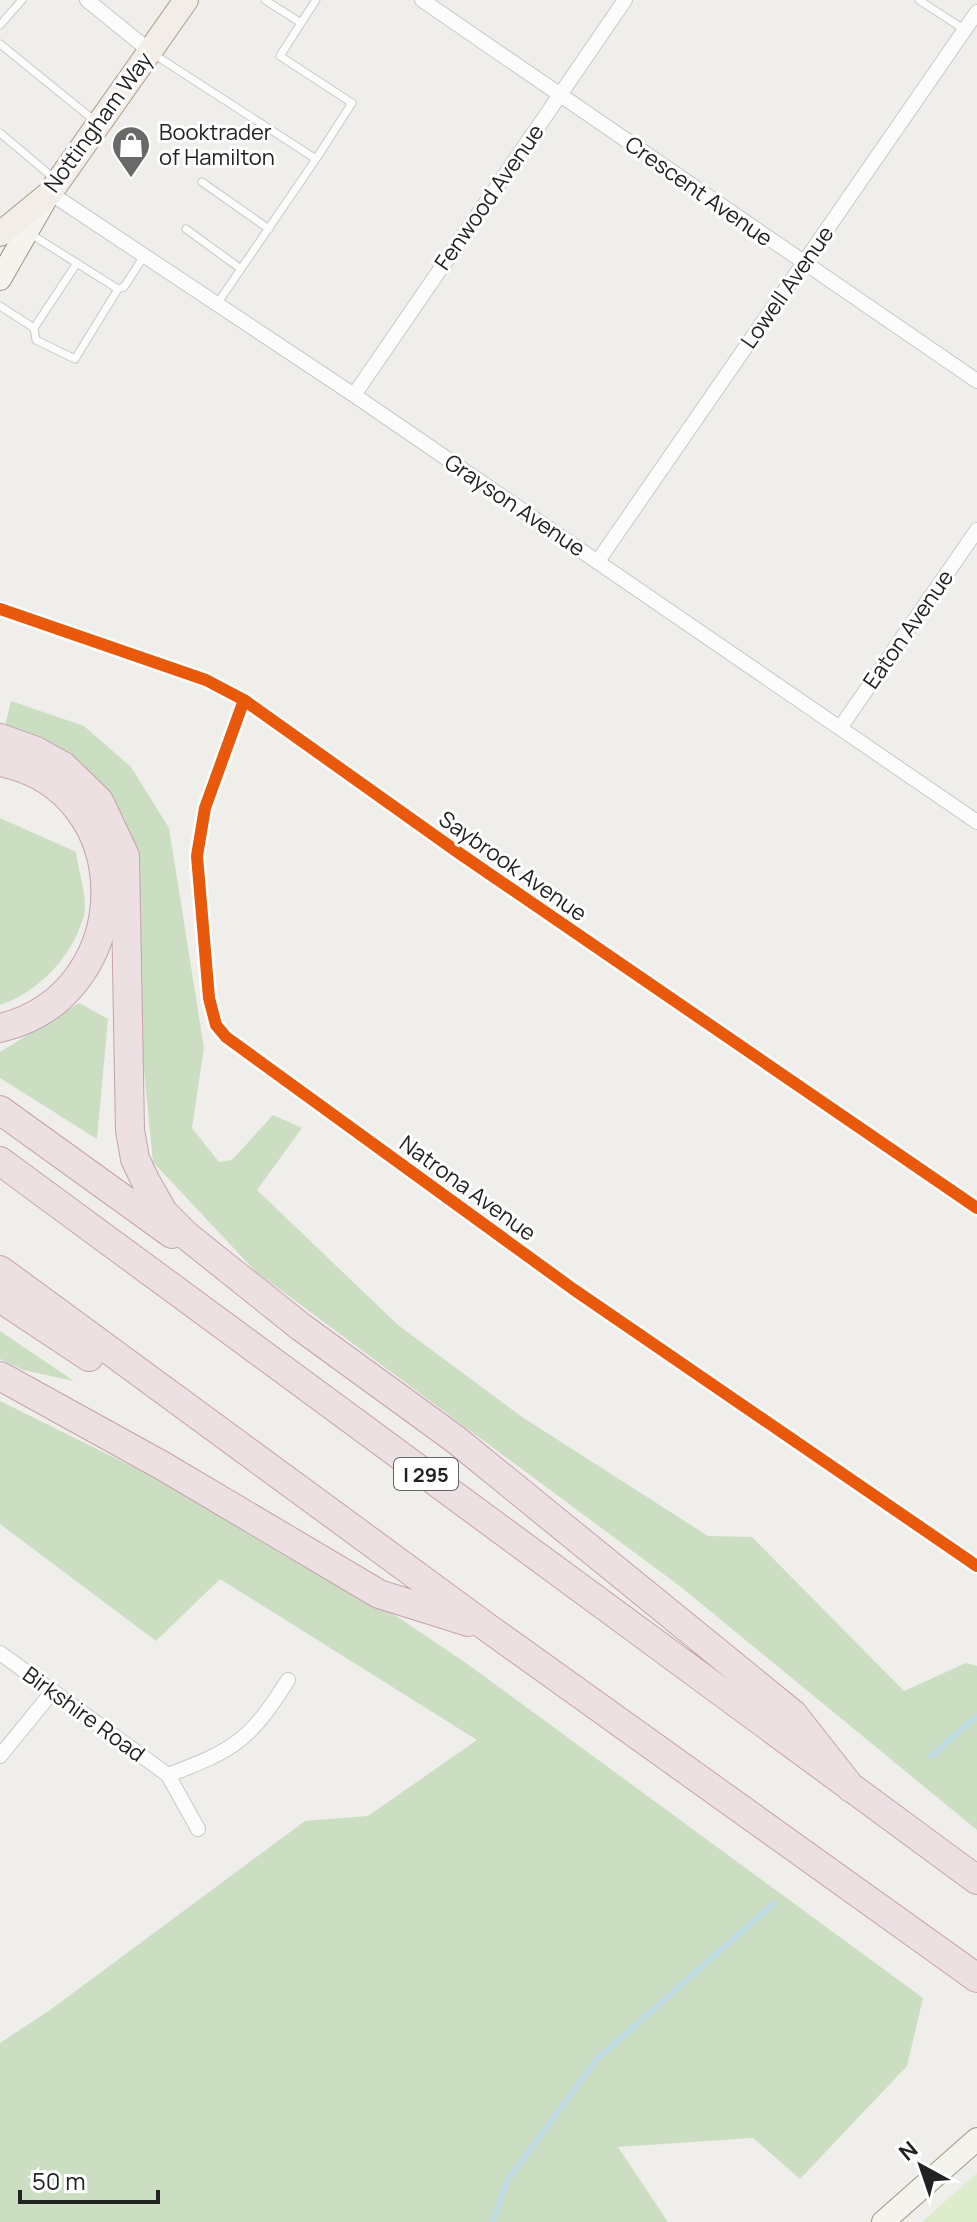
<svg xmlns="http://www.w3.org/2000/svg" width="977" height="2222" font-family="Manrope,sans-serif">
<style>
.grass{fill:#ddeccb}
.forest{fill:#cbdec1}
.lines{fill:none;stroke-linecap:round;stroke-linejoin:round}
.stream{stroke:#bfdbe3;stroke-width:6}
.service-casing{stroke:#c9c8c7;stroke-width:9}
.minor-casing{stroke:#c9c8c7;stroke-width:16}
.secondary-casing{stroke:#999a82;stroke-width:24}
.primary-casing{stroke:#a79c86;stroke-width:26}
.motorway-casing{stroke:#c5a2ac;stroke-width:30}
.service{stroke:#fdfcfc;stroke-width:7}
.minor{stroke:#fdfcfc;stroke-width:14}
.secondary{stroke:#f4f4ed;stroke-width:22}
.primary{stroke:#f3ede7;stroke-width:24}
.motorway{stroke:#ece0e2;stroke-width:28}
.cycleway-casing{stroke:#fff;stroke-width:17}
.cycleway{stroke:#e8590c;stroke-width:12}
.labels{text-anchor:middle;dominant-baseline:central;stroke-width:6;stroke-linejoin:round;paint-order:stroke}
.shield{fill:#fff;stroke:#646464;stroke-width:2}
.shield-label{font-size:20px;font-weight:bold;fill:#222}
.street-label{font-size:22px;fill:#222;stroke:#fff}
.poi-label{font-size:22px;fill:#222;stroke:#fff;text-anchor:start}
</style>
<rect width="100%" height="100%" fill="#f0eeeb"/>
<path class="grass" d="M 977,2173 L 977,2222 L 922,2222 Z"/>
<path class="forest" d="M 11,701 L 84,726 L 131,767 L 169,828 L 204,1048 L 192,1128 L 219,1162 L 232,1160 L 273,1115 L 302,1128 L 257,1190 L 398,1325 L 522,1417 L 708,1536 L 752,1537 L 904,1691 L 966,1663 L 977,1666 L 977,1830 L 681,1587 L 255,1271 L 153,1162 L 138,1008 L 127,833 L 4,730 Z
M 0,818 L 76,852 C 78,870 88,899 84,915 C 73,956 39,992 0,1005 Z
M 79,1003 L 108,1019 L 97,1139 L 0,1078 L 0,1052 Z
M 0,1331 L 74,1381 L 23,1370 L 0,1359 Z
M 0,1401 L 291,1545 L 466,1663 L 923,1998 L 907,2066 L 800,2179 L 753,2138 L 618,2147 L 668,2222 L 0,2222 L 0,2043 L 50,2010 L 305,1821 L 368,1816 L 477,1740 L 220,1579 L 156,1641 L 0,1524 Z"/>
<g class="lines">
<path class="stream" d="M 931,1756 L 977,1716
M 493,2222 L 507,2181 L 597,2059 L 774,1903"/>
<defs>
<path id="service" d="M 265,0 L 301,23 L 280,56 L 352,103 L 316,159
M 919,0 L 965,30
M 301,23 L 316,0
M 0,25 L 22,0
M 0,44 L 95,121
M 155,55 L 316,159 L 217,304
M 0,133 L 56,180
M 202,182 L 269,229
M 186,229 L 241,269
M 29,233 L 118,289 L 124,287 L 144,256
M 77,263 L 34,328 L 36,340 L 75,359 L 118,289
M 0,306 L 34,328"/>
<path id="minor" d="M 87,0 L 150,51
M 422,0 L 977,381
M 50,193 L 354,395 L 977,822
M 354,395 L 625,0
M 598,561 L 977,12
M 0,609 L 206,680 L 244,700 L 459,853 L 977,1208
M 244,700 L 205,808 L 197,856 L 209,998 L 216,1025 L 226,1037 L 573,1289 L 977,1566
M 840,728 L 977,530
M 0,1653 L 168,1775 C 235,1750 250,1740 288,1680
M 0,1756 L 53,1691
M 168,1775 L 198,1829"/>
<path id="secondary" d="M 0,279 L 47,197
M 883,2222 L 977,2139"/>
<path id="primary" d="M 0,234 L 50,193 L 186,0"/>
<path id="motorway" d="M 0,738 L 36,751 L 63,766 L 99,801 L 125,856 L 130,1130 L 135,1159 L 146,1182 L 163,1212 L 187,1236 L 301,1327 L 455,1439 L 793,1714 L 851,1788
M 0,762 C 142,790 139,995 0,1028
M 0,1110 L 172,1234
M 0,1161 L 977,1880
M 0,1270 L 488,1628 L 977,1978
M 0,1298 L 89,1357
M 0,1376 L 163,1466 L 379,1594 L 468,1622"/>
</defs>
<use href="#service" class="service-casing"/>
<use href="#minor" class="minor-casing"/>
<use href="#secondary" class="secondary-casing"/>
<use href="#primary" class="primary-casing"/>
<use href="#motorway" class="motorway-casing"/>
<use href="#service" class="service"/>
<use href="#minor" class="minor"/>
<use href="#secondary" class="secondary"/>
<use href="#primary" class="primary"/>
<use href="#motorway" class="motorway"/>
<defs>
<path id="cycleway" d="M 0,609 L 206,680 L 244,700 L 459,853 L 977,1208
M 244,700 L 205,808 L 197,856 L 209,998 L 216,1025 L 226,1037 L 573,1289 L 977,1566"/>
</defs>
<use href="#cycleway" class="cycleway-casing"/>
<use href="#cycleway" class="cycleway"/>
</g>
<defs>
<symbol id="shop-pin" viewBox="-11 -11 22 30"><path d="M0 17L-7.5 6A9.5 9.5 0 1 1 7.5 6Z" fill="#6a6968" stroke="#fff"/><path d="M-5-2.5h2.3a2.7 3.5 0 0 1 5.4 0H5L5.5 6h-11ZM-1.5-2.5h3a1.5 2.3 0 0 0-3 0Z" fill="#fff"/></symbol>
</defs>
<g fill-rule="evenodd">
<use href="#shop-pin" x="109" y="123" width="44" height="60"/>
</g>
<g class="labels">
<rect class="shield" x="394" y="1458" width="64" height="32" rx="6"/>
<g class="shield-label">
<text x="426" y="1474">I 295</text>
</g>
<g class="street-label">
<text transform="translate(98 122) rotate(-54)">Nottingham Way</text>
<text transform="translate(699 191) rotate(35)">Crescent Avenue</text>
<text transform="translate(489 197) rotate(-55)">Fenwood Avenue</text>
<text transform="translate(787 287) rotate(-55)">Lowell Avenue</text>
<text transform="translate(515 505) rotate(34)">Grayson Avenue</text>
<text transform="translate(908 629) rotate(-55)">Eaton Avenue</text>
<text transform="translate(513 866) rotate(35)">Saybrook Avenue</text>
<text transform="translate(468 1188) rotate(36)">Natrona Avenue</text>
<text transform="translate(84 1714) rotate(36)">Birkshire Road</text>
</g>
<g class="poi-label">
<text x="159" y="132">Booktrader<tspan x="159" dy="25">of Hamilton</tspan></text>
</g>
</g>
<g transform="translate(921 2166) rotate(320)" stroke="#ffffff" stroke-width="6" paint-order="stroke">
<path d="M0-6L14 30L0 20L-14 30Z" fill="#222222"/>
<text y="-12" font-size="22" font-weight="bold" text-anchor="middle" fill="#222222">N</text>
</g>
<path d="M20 2190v12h138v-12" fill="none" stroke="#222222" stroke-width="4"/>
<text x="32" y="2190" font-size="24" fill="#222222" stroke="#ffffff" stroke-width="6" paint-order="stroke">50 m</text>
</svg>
